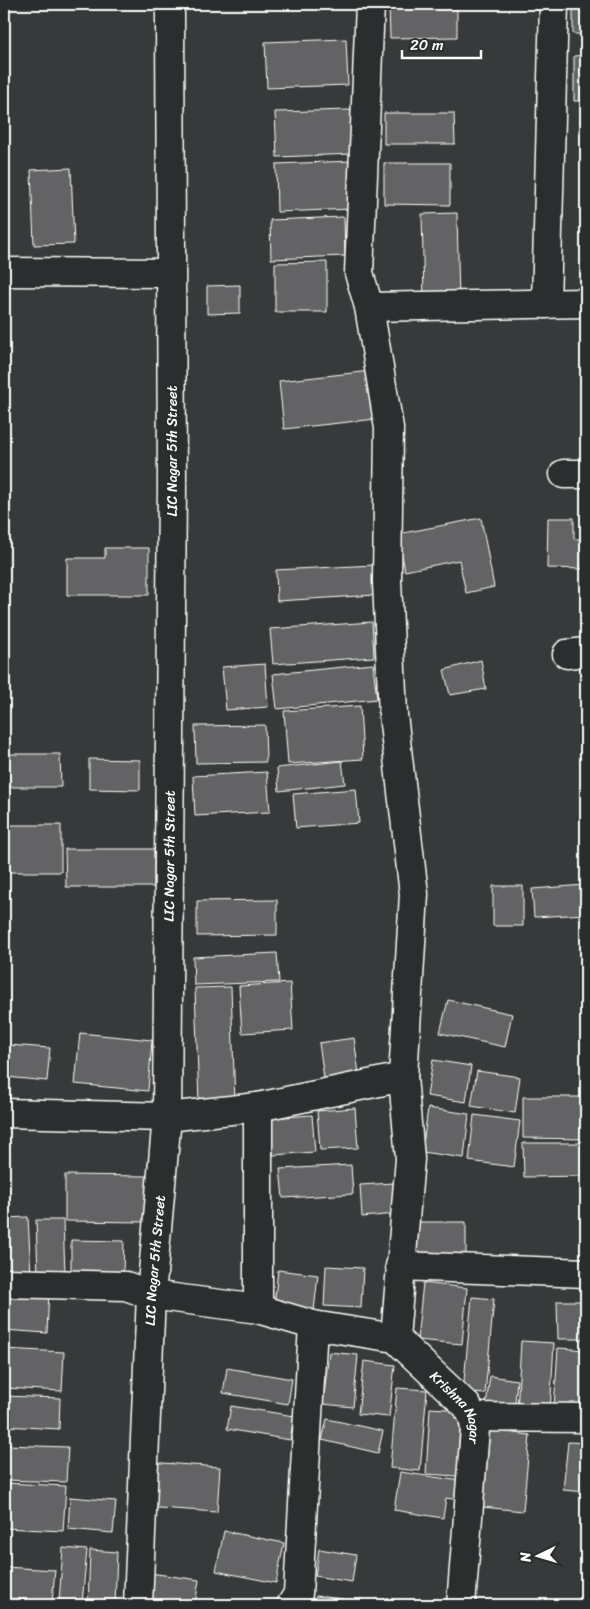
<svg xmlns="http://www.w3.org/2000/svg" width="590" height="1609" font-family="Sriracha,sans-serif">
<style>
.building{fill:#636465;stroke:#fff}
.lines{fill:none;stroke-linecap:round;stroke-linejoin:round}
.minor-casing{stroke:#fff;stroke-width:31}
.minor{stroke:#2a2d2e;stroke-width:28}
.labels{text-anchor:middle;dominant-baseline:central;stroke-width:4;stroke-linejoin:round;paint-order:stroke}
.street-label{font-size:14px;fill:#fff;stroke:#2a2d2e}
</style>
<rect width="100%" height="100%" fill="#373a3b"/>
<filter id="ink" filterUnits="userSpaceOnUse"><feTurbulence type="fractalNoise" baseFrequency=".02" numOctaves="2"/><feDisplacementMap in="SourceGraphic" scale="10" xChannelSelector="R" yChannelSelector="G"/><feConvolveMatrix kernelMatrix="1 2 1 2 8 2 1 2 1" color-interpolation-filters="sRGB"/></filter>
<g filter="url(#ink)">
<path class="building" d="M 389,4 L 457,4 L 457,37 L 390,38 Z
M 573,4 L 586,4 L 586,34 L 573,34 Z
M 346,39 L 348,85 L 267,88 L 265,42 Z
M 586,55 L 586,101 L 574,101 L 574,56 Z
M 351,110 L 353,154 L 277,157 L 275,112 Z
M 384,113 L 454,113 L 455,144 L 384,144 Z
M 353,161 L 354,209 L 277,212 L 276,164 Z
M 384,163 L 450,163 L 450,205 L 384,204 Z
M 71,168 L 74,244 L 34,245 L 31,170 Z
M 457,213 L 459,301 L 424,302 L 422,214 Z
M 344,217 L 345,256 L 271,259 L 270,220 Z
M 327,262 L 327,312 L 275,312 L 275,263 Z
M 240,285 L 240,313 L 207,314 L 207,286 Z
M 371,371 L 376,419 L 284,429 L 279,381 Z
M 481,518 L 494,587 L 466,593 L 459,560 L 405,571 L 398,534 Z
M 548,518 L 574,518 L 574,539 L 586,539 L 586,569 L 547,568 Z
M 105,548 L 149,548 L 149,595 L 67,595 L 67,558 L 105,558 Z
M 375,565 L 376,595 L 277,601 L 276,570 Z
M 372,622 L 374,657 L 273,664 L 270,629 Z
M 481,660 L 486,689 L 450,695 L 444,670 Z
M 265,664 L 268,707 L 226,710 L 222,667 Z
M 373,664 L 377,699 L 277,709 L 273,674 Z
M 360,706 L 363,759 L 288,764 L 284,711 Z
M 265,725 L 266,762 L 196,763 L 195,726 Z
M 4,754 L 60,754 L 61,787 L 4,787 Z
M 89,759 L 140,760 L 140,790 L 89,789 Z
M 342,761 L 345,784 L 279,791 L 277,768 Z
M 267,772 L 270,812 L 195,816 L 193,776 Z
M 356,789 L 359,823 L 296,828 L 293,794 Z
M 4,825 L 61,825 L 61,872 L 4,872 Z
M 65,849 L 154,849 L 154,887 L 66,887 Z
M 585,885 L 586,914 L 534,917 L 532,889 Z
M 493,886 L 523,886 L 523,926 L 493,926 Z
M 277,900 L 277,935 L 197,936 L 197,901 Z
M 277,953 L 279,982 L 194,985 L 193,957 Z
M 290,983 L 293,1030 L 242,1033 L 239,986 Z
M 231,987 L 235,1103 L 199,1104 L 195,988 Z
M 448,1000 L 512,1014 L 505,1047 L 440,1033 Z
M 80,1033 L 152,1040 L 148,1091 L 75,1084 Z
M 354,1038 L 360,1081 L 325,1085 L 319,1043 Z
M 8,1045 L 50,1048 L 47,1081 L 6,1077 Z
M 433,1060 L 471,1066 L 466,1102 L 427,1096 Z
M 477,1071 L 520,1077 L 515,1113 L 471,1106 Z
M 523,1097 L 586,1097 L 586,1139 L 523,1138 Z
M 355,1108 L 358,1148 L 320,1150 L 317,1111 Z
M 428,1108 L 469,1114 L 464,1158 L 422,1152 Z
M 312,1115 L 315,1152 L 273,1155 L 271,1118 Z
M 474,1115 L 520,1121 L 514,1167 L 469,1161 Z
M 523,1143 L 586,1143 L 586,1176 L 524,1177 Z
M 351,1165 L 353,1194 L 283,1198 L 280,1169 Z
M 65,1175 L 147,1176 L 146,1222 L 65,1221 Z
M 394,1183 L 396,1214 L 362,1217 L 360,1185 Z
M 28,1217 L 31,1275 L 5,1276 L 4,1218 Z
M 36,1220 L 63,1220 L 65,1273 L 38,1274 Z
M 416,1222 L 466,1222 L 466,1261 L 416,1261 Z
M 71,1240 L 124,1241 L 123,1275 L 71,1275 Z
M 326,1266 L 363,1268 L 361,1308 L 324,1306 Z
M 278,1270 L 318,1275 L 314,1311 L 274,1306 Z
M 423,1283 L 467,1288 L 462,1344 L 417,1340 Z
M 4,1288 L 49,1291 L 47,1333 L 4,1330 Z
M 472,1297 L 494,1299 L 485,1394 L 463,1392 Z
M 557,1301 L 586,1301 L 586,1339 L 558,1339 Z
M 521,1341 L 554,1343 L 550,1413 L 517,1412 Z
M 558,1348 L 586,1350 L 585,1409 L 554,1407 Z
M 4,1349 L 64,1352 L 62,1391 L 4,1388 Z
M 329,1352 L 358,1355 L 353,1407 L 323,1404 Z
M 364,1361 L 395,1365 L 389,1417 L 358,1414 Z
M 227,1368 L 292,1379 L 288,1404 L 223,1393 Z
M 490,1376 L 517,1380 L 514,1413 L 486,1404 Z
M 397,1388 L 427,1390 L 420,1471 L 390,1468 Z
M 4,1396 L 60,1398 L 59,1429 L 4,1426 Z
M 231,1406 L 294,1416 L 290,1440 L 227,1429 Z
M 430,1408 L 461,1410 L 457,1476 L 426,1474 Z
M 327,1419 L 383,1431 L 378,1453 L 322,1440 Z
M 490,1430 L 530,1435 L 523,1511 L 482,1507 Z
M 568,1442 L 586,1443 L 586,1492 L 563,1490 Z
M 4,1445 L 68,1447 L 66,1482 L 4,1480 Z
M 148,1462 L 220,1467 L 217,1512 L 145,1507 Z
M 400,1472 L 461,1481 L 458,1500 L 446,1498 L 443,1518 L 394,1510 Z
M 4,1483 L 66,1486 L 63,1531 L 4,1528 Z
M 70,1497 L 116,1501 L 113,1533 L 68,1529 Z
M 224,1531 L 284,1543 L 276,1583 L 216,1571 Z
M 63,1548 L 87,1550 L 82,1603 L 59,1602 Z
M 319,1549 L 356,1555 L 352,1582 L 315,1576 Z
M 90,1550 L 117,1552 L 115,1605 L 88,1605 Z
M 4,1567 L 55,1570 L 52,1602 L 4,1598 Z
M 143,1572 L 199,1580 L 195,1605 L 138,1605 Z
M 316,1596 L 343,1599 L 342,1605 L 315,1605 Z"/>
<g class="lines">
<defs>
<g id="minor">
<path d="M 370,4 L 359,273 L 369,307 L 389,428 L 387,581 L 393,715 L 414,894 L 403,1077 L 410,1159 L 395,1338"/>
<path d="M 4,272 L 170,273"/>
<path d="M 546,304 L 554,4"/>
<path d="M 369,307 L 586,303"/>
<path d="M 564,474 L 586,474"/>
<path d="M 567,654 L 586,652"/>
<path d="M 258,1107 L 258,1309"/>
<path d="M 4,1113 L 167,1117 L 258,1107 L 403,1077"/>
<path d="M 400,1266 L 586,1273"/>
<path d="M 4,1283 L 126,1286 L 151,1295 L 258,1309 L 313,1325 L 298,1594 L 291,1605"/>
<path id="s1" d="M 313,1325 L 395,1338 L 467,1406 L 473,1417 L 475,1429 L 461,1605"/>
<path d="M 473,1417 L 586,1418"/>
<path id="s2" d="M 138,1605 L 151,1295 L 167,1117 L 172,485 L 170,13"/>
</g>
</defs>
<use href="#minor" class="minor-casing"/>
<use href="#minor" class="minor"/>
</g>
</g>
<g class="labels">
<g class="street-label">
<text transform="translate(172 451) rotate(-90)">LIC Nagar 5th Street</text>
<text stroke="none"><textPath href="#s2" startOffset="750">LIC Nagar 5th Street</textPath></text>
<text stroke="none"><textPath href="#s2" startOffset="345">LIC Nagar 5th Street</textPath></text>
<text stroke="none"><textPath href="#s1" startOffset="178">Krishna Nagar</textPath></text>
</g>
</g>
<rect width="590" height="1609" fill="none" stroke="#2a2d2e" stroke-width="20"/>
<rect x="10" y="10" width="570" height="1589" fill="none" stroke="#fff" stroke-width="2" filter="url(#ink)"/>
<g transform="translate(538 1556) rotate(265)" stroke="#2a2d2e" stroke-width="4" paint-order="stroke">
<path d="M0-4L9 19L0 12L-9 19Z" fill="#ffffff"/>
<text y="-8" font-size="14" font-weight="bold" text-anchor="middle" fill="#ffffff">N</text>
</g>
<path d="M402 50v8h79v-8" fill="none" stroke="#ffffff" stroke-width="2.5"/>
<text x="410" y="50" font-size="15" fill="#ffffff" stroke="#2a2d2e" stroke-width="4" paint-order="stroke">20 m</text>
</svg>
